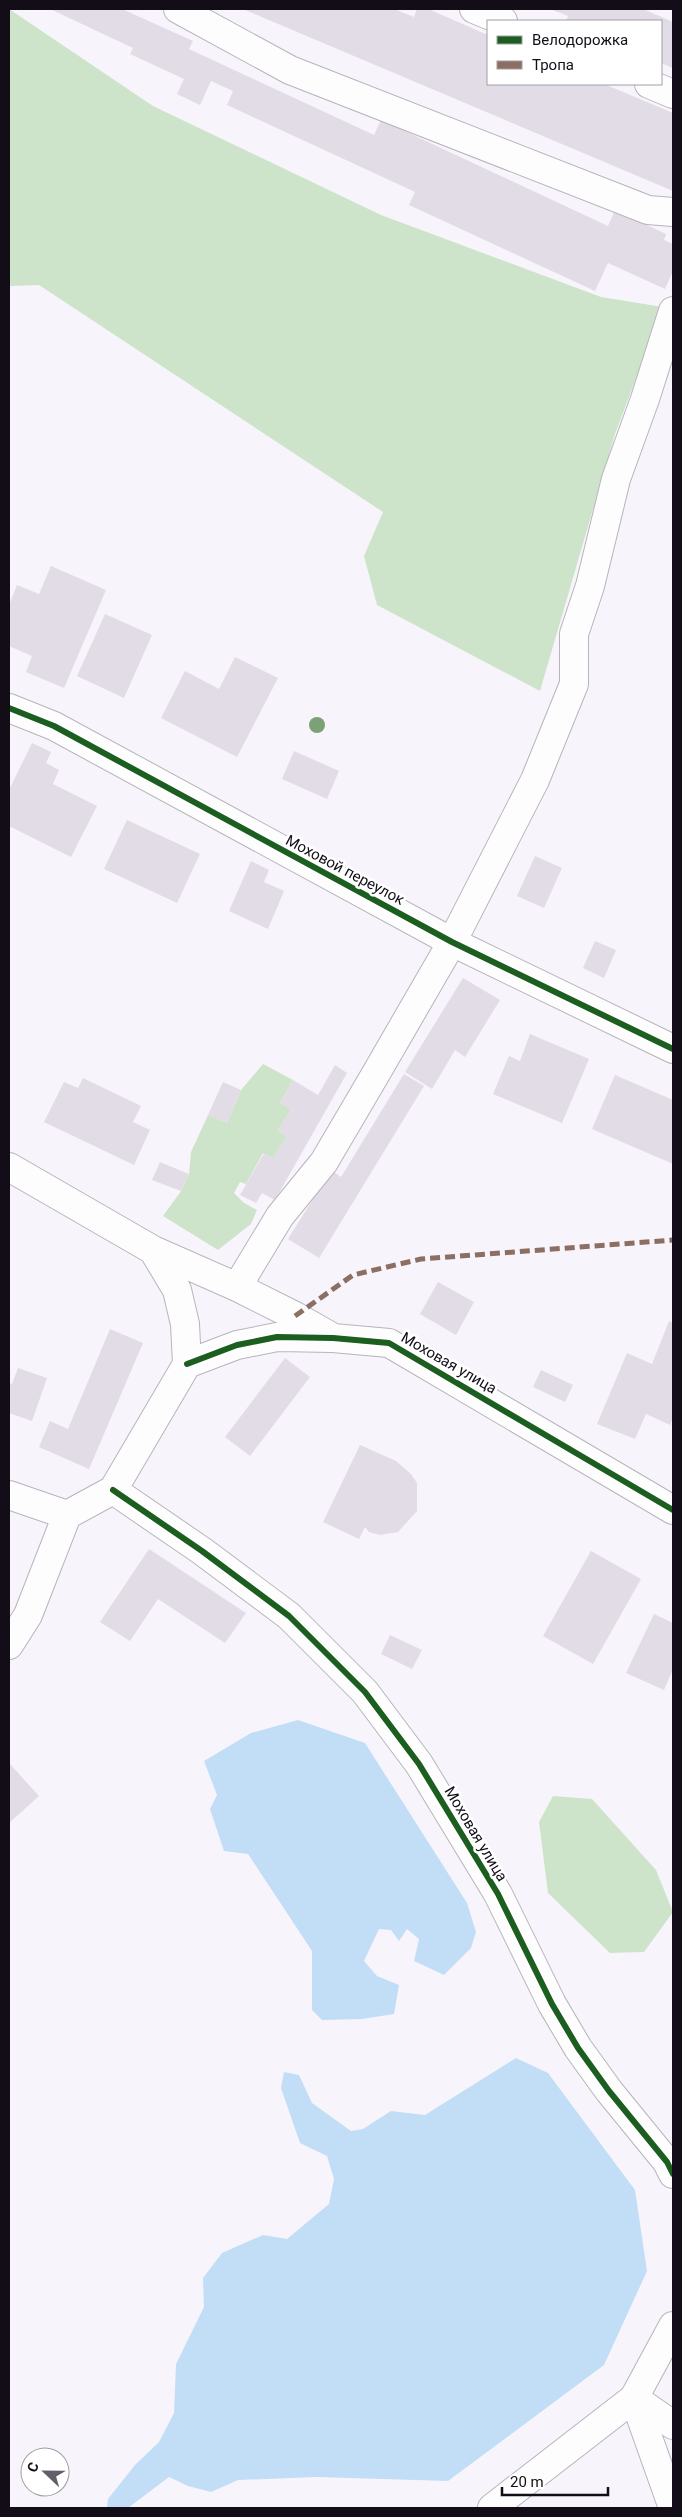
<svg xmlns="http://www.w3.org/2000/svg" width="682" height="2517" font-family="Roboto,sans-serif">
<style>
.green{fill:#cde4ca}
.water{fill:#c2def6}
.building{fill:#e2dce6}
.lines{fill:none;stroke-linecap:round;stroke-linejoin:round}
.minor-casing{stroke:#b8b3bc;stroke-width:30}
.minor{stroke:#fefdfe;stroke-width:28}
.quiet{stroke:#8d6e63;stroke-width:5;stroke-dasharray:10 5;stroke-linecap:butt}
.cycleway-casing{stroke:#fff;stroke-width:9}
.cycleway{stroke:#1b5e20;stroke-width:6}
.tree{fill:#7ba174}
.labels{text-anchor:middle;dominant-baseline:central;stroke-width:5;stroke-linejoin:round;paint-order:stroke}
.street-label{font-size:15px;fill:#130d17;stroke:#fff}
</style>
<rect width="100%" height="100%" fill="#f8f4fb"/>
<path class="green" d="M 9,9 L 153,106 L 381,215 L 601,297 L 663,307 L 615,434 L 540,691 L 377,605 L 364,556 L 383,512 L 39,285 L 9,286 Z
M 263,1064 L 293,1080 L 280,1103 L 291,1109 L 278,1131 L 287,1136 L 273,1158 L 263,1153 L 246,1184 L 240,1182 L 234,1193 L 244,1203 L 257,1210 L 251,1224 L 218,1250 L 163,1216 L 181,1191 L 189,1174 L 191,1152 L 208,1115 L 227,1123 L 241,1090 Z
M 553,1796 L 592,1799 L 656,1870 L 673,1912 L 644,1952 L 610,1953 L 548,1893 L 539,1822 Z"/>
<path class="water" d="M 298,1720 L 365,1743 L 467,1903 L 476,1932 L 471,1948 L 444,1975 L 414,1961 L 419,1939 L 407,1929 L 399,1941 L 391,1930 L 379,1929 L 364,1961 L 377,1976 L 399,1985 L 394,2014 L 362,2019 L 322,2020 L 312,2010 L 312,1951 L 248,1854 L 224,1851 L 210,1809 L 217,1795 L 204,1761 L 251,1733 Z
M 516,2058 L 548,2073 L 635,2190 L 647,2271 L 604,2365 L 448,2481 L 316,2477 L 238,2480 L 211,2492 L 188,2486 L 169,2477 L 128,2508 L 107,2508 L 108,2499 L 135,2465 L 159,2442 L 174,2413 L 176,2364 L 204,2307 L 203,2278 L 222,2253 L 263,2235 L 287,2239 L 329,2204 L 334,2179 L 327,2156 L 300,2143 L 281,2088 L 284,2072 L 299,2075 L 312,2103 L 351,2131 L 363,2129 L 391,2111 L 425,2115 Z"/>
<path class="building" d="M 50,9 L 122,9 L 193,41 L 189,49 L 374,135 L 381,120 L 608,226 L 615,210 L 666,234 L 664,240 L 673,244 L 673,271 L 665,289 L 608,263 L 595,291 L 409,205 L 415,192 L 227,105 L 233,91 L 211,81 L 200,105 L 177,94 L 184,79 L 130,54 L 133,48 Z
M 243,9 L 394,9 L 414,17 L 417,9 L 428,9 L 488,35 L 488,84 L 604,84 L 673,113 L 673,191 Z
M 550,9 L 643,9 L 673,22 L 673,68 L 661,63 L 661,21 L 566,21 L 568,16 Z
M 51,566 L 106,590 L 64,688 L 26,672 L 32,656 L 9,646 L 9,605 L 17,585 L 39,594 Z
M 105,614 L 152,635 L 124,698 L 77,676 Z
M 235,657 L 278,678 L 237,757 L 161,718 L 185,671 L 219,689 Z
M 32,743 L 51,752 L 46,763 L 59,770 L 53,784 L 97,806 L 71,857 L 9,826 L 9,790 Z
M 294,751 L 339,771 L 327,799 L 282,779 Z
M 127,820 L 200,854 L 177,903 L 104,869 Z
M 535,856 L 562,868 L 544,908 L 517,896 Z
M 251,861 L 269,870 L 264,882 L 284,891 L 268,929 L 229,911 Z
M 595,941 L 616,950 L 604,978 L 583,968 Z
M 463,978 L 500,1000 L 465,1057 L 455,1050 L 432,1089 L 405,1072 Z
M 530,1034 L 589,1059 L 562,1123 L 493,1094 L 509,1056 L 520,1061 Z
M 335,1065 L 347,1073 L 275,1200 L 262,1193 L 256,1203 L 240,1195 L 264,1153 L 273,1158 L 287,1136 L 278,1131 L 291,1109 L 280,1103 L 293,1080 L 318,1095 Z
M 404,1074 L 424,1086 L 319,1258 L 288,1239 L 331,1170 L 341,1177 Z
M 615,1075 L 673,1100 L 673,1164 L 592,1129 Z
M 83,1078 L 141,1106 L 133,1122 L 150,1130 L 134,1165 L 44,1122 L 64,1082 L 78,1088 Z
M 223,1082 L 241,1090 L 227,1123 L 208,1115 Z
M 160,1162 L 189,1174 L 181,1191 L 152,1180 Z
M 438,1282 L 474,1302 L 456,1335 L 420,1314 Z
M 669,1321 L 673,1323 L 673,1418 L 670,1425 L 646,1414 L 635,1439 L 597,1424 L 627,1353 L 652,1364 Z
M 110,1329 L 143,1343 L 89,1469 L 39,1447 L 50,1421 L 68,1429 Z
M 285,1358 L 310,1377 L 250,1456 L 225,1437 Z
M 18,1368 L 47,1378 L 32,1421 L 9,1413 L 9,1383 L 12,1384 Z
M 541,1370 L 573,1385 L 565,1402 L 533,1387 Z
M 360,1445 L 396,1461 L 411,1474 L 417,1483 L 417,1511 L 398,1532 L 380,1535 L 369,1532 L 365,1527 L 359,1539 L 323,1522 Z
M 149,1549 L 246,1613 L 225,1643 L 158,1599 L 130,1641 L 100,1622 Z
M 591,1551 L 641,1579 L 593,1664 L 543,1636 Z
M 654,1614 L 673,1623 L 673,1669 L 664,1690 L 626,1673 Z
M 390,1635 L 422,1650 L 412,1669 L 381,1654 Z
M 9,1763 L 39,1796 L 9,1823 Z"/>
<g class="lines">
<defs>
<path id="minor" d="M 178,9 L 290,70 L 648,210 L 673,212
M 474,9 L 503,21
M 649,84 L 673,94
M 9,708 L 54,726 L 452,942 L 673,1049
M 9,1167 L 153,1250 L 237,1287 L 295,1316 L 330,1336
M 153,1250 L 177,1290 L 185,1324 L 187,1364
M 237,1287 L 280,1216 L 324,1162 L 378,1070 L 452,942 L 535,780 L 574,684 L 574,634 L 590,586 L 616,479 L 645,399 L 673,311
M 187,1364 L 237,1345 L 277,1337 L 333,1338 L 389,1343 L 673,1510
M 113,1490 L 202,1551 L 289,1616 L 365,1692 L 419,1764 L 498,1894 L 552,2004 L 578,2048 L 609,2091 L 667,2162 L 673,2174
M 9,1495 L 67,1515
M 9,1645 L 28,1615 L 67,1515 L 113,1490 L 187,1364
M 634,2398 L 673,2508
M 634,2398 L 673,2425
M 492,2508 L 634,2398 L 673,2326"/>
</defs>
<use href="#minor" class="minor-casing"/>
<use href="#minor" class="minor"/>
<path class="quiet" d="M 295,1316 L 353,1275 L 421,1259 L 673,1240"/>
<defs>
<path id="cycleway" d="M 9,708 L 54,726 L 452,942 L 673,1049
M 187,1364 L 237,1345 L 277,1337 L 333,1338 L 389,1343 L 673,1510
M 113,1490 L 202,1551 L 289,1616 L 365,1692 L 419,1764 L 498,1894 L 552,2004 L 578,2048 L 609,2091 L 667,2162 L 673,2174"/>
</defs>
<use href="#cycleway" class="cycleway-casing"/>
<use href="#cycleway" class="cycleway"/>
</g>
<circle class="tree" cx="317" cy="725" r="8"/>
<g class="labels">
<g class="street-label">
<text transform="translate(345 870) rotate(28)">Моховой переулок</text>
<text transform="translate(449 1363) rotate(30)">Моховая улица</text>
<text transform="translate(476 1834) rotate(59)">Моховая улица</text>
</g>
</g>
<rect width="682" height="2517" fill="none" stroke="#130d17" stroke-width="20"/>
<rect x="487" y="20" width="175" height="65" fill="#ffffff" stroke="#a19ea2"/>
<rect x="497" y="36" width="25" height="8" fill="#1b5e20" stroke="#a19ea2"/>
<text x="532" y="45" font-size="15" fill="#130d17">Велодорожка</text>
<rect x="497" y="61" width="25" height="8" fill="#8d6e63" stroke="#a19ea2"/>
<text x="532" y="70" font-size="15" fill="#130d17">Тропа</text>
<g transform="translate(45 2472) rotate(292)"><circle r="24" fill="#ffffff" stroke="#a19ea2"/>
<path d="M0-4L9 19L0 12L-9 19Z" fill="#635e67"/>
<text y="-8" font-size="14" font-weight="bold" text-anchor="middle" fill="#130d17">С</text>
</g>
<path d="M502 2487v8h106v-8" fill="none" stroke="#130d17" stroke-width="2.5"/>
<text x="510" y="2487" font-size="15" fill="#130d17" stroke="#ffffff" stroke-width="4" paint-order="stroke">20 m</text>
</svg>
